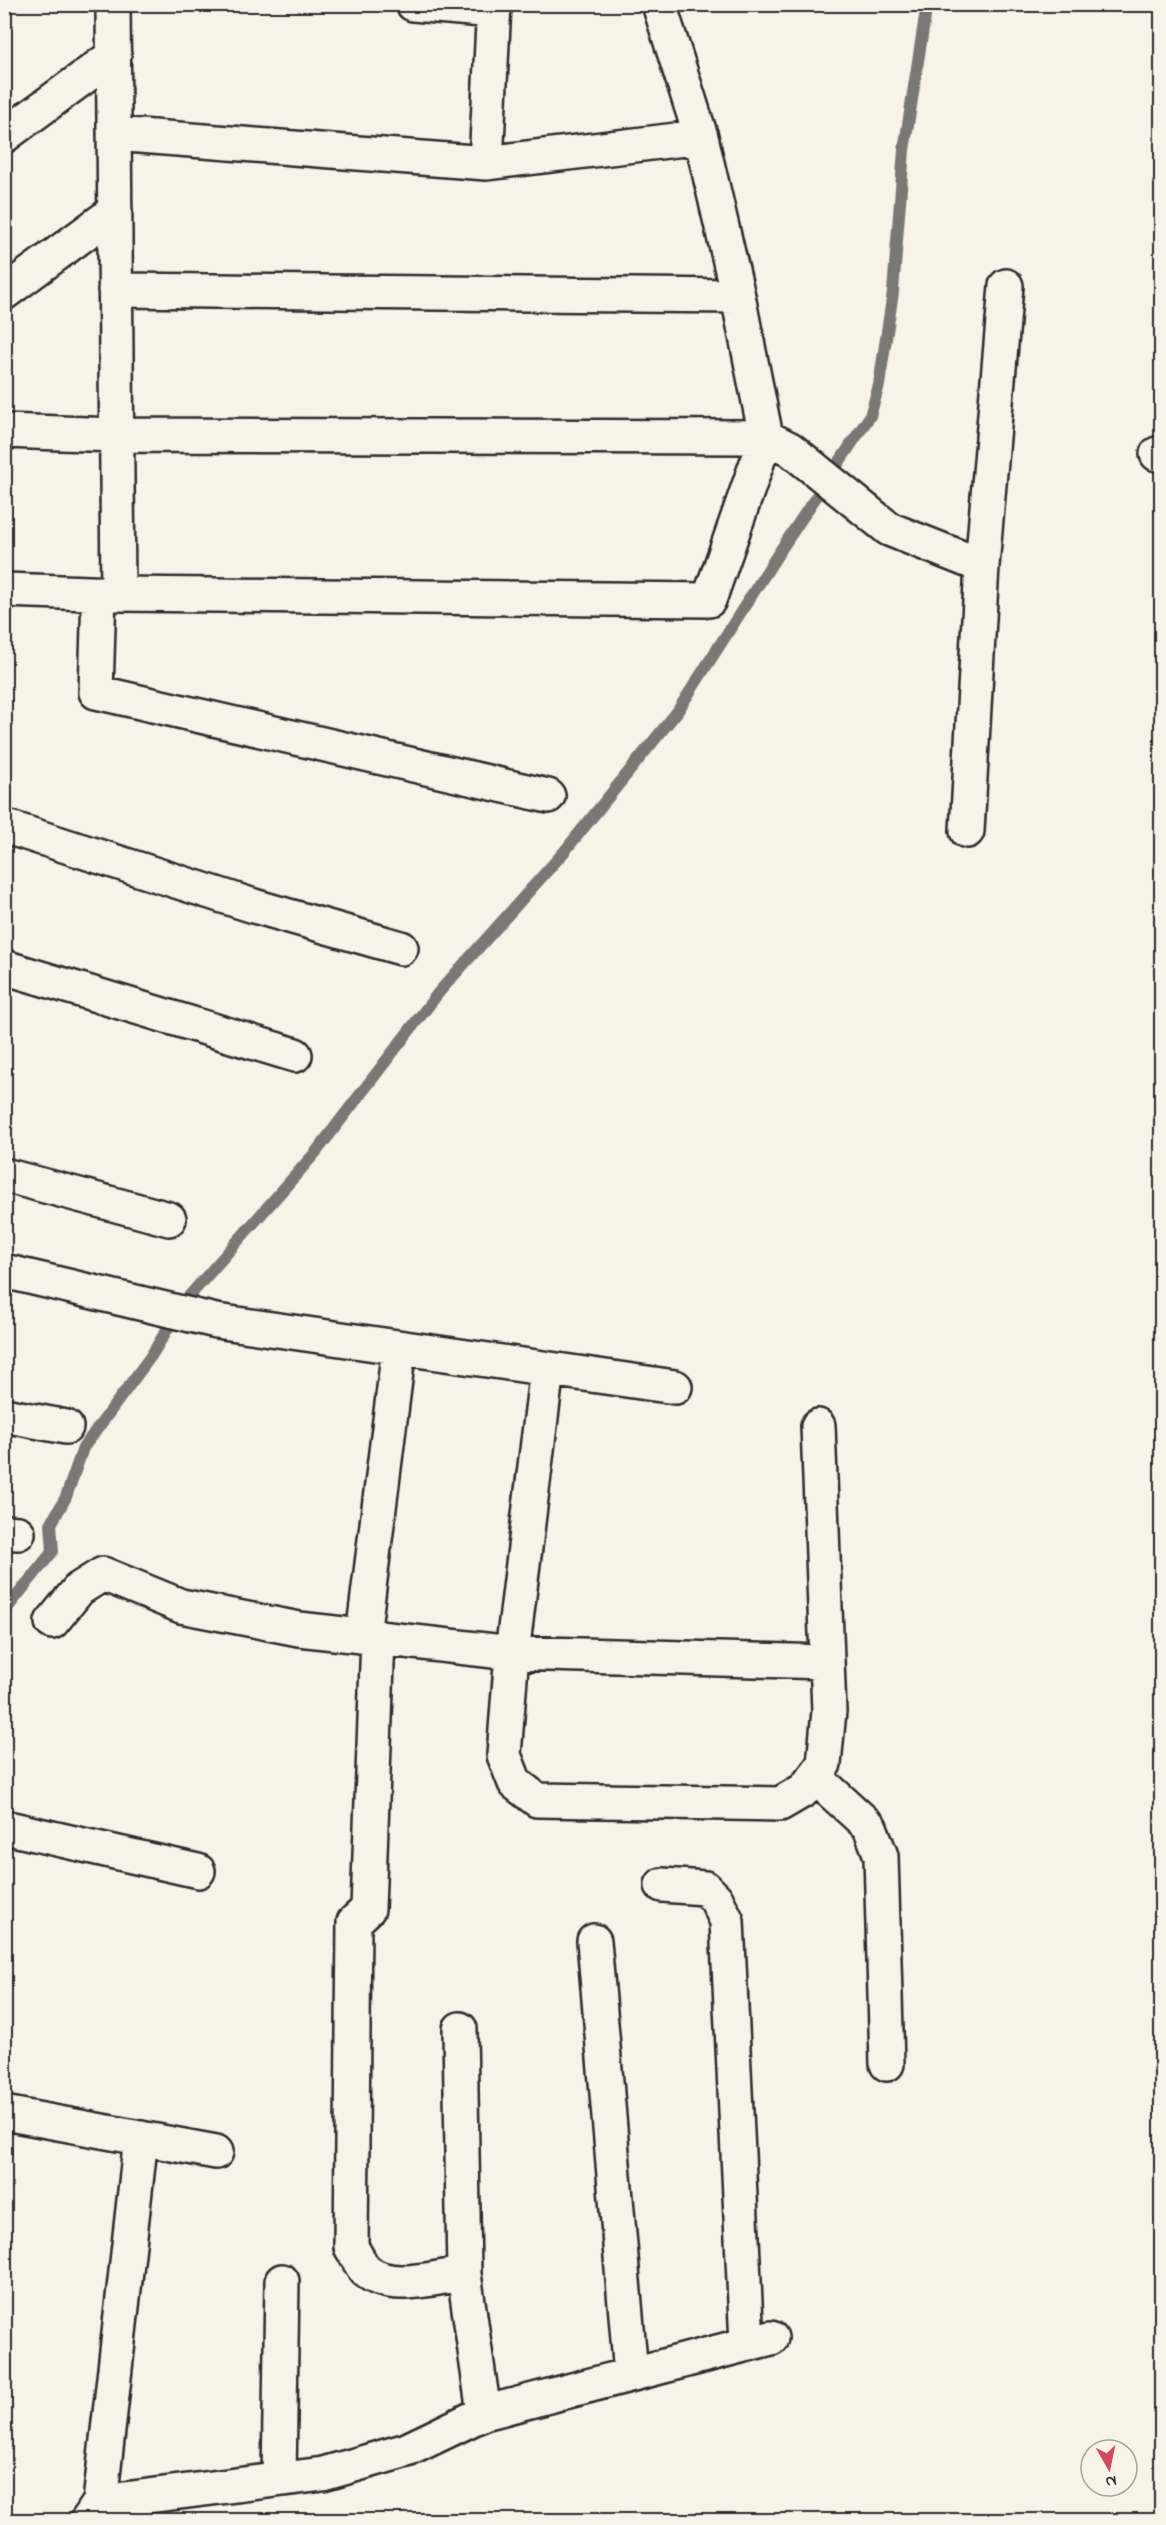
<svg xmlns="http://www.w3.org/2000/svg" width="1166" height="2525" font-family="'Indie Flower',sans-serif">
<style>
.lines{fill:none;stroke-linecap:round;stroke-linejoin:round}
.stream{stroke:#7a7874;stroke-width:12}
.street-casing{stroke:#2b2b2b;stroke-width:38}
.street{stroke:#f7f3e8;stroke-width:33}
</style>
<rect width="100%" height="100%" fill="#f7f3e8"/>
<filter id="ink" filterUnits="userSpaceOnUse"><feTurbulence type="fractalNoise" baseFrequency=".0167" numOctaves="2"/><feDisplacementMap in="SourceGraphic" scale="12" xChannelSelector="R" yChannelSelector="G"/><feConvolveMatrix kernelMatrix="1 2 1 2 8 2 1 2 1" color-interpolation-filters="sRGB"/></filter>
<g filter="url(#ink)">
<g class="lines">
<path class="stream" d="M 4,1612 L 53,1551 L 51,1524 L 66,1497 L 83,1448 L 151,1356 L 184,1302 L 316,1152 L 439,992 L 564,852 L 677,712 L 778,554 L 870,416 L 879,385 L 893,292 L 904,150 L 927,4"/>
<defs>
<path id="street" d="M 113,4 L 118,594
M 413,4 L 494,11
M 114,134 L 486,163 L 701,137
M 4,136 L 114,55
M 486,163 L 494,4
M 115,290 L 738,296
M 4,293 L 115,211
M 4,431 L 116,435 L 766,437 L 790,449 L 889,529 L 982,566 L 967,831
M 1157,454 L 1162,454
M 982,566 L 1006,286
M 4,590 L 118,594 L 709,600 L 766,437 L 738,296 L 701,137 L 659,4
M 99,593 L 96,692 L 548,796
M 4,826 L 254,906 L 401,948
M 4,967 L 295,1055
M 4,1175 L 169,1219
M 4,1271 L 216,1321 L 675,1387
M 547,1369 L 512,1653 L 504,1755 L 515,1783 L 537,1800 L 780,1804 L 804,1790 L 824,1764 L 829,1711 L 818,1426
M 4,1415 L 66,1427
M 4,1532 L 18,1533
M 52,1622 L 79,1589 L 103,1574 L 181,1606 L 299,1629 L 512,1653 L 827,1662
M 363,1636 L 399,1348
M 378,1637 L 368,1909 L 354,1922 L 351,2247 C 356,2254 360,2265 366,2271 C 391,2292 435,2277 464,2274
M 815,1777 L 870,1827 L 881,1856 L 887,2064
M 4,1827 L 198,1871
M 662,1885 L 705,1888 L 716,1899 L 727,1921 L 747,2344
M 594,1941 L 631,2374
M 460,2029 L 464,2274 L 484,2413
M 4,2113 L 216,2152
M 279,2479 L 282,2281
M 100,2502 L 141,2138
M 88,2520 L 100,2502 L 323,2474 L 407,2450 L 484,2413 L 771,2338"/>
</defs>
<use href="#street" class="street-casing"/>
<use href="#street" class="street"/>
</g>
</g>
<rect width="1166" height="2525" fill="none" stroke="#f7f3e8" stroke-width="24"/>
<rect x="12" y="12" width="1142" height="2501" fill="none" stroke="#2b2b2b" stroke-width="2" filter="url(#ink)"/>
<g transform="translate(1109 2468) rotate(171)"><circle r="28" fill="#f7f3e8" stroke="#a5a39c" stroke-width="1.5"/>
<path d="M0-4.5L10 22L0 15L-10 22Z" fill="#d1495b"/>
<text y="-9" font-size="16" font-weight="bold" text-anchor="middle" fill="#2b2b2b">N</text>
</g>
</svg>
